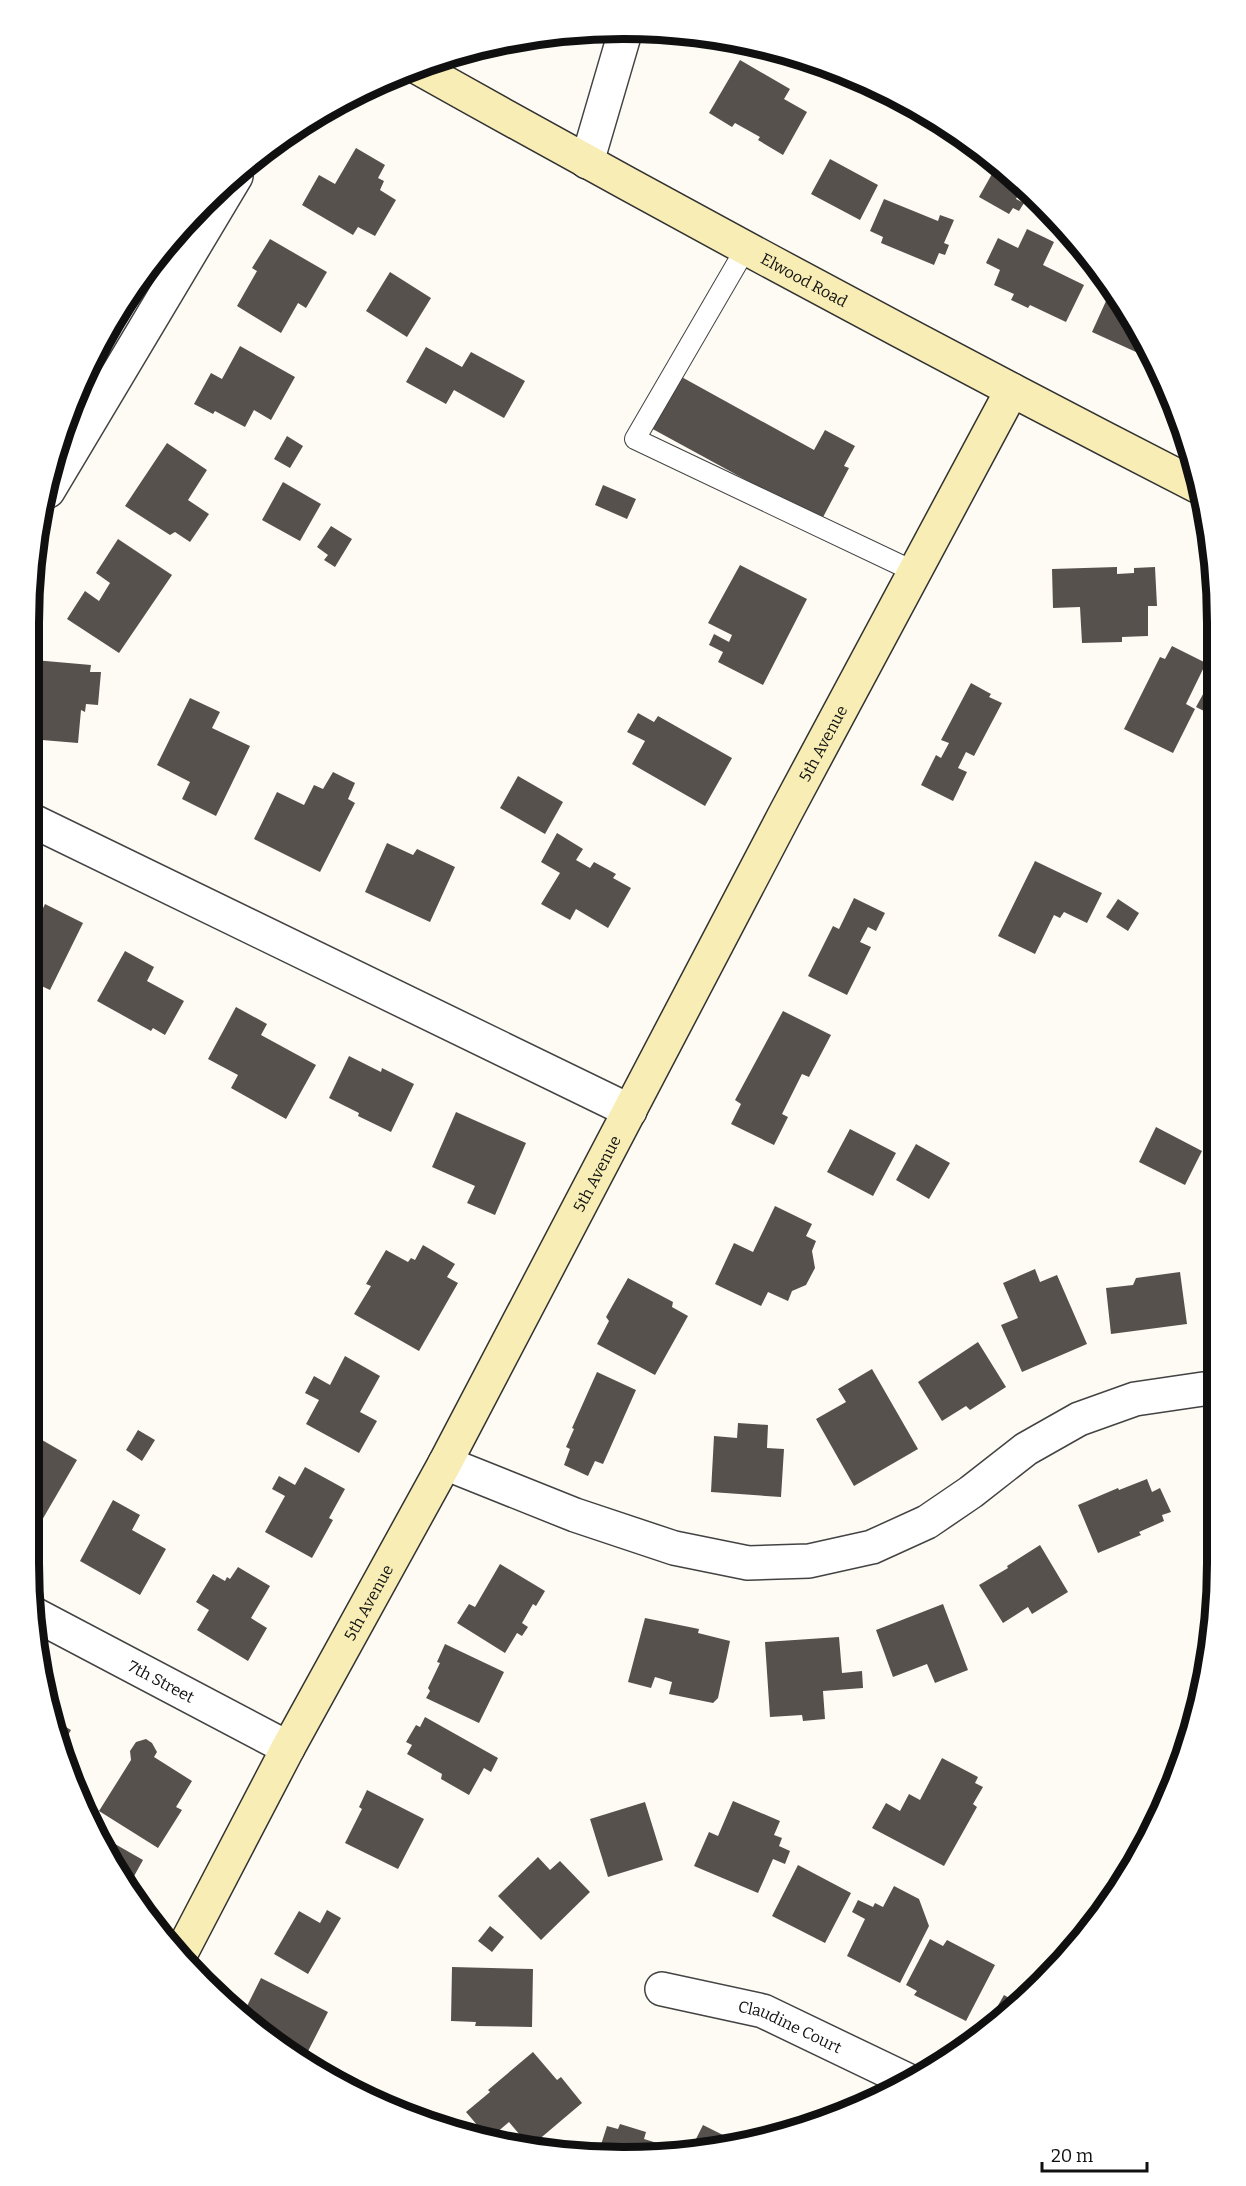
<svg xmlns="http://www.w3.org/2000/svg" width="1246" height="2186" font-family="Bitter,serif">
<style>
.building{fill:#57514d}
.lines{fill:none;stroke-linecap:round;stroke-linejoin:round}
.lane-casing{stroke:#434343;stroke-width:22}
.street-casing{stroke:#434343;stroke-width:36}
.secondary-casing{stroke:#323232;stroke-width:36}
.lane{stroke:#fff;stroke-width:20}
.street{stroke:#fff;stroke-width:33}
.secondary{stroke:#f7edb5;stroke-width:33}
.labels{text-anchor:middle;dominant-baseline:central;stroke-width:6;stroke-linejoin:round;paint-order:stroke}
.street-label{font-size:16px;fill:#101010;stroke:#fff}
.rim{fill:none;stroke:#101010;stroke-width:8}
</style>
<rect width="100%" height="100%" fill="#fefbf4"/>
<path class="building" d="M 740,60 L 790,89 L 784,99 L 807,112 L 783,155 L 758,140 L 760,137 L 735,123 L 732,127 L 709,113 Z
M 877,88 L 900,100 L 897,104 Z
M 356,148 L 385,165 L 378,178 L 384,181 L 380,190 L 396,200 L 375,236 L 358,227 L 353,235 L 302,205 L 319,175 L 335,184 Z
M 830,159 L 878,185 L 860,220 L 811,194 Z
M 997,165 L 1023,186 L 1016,199 L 1024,203 L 1019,211 L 1013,208 L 1009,214 L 979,197 Z
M 884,199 L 938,221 L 940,215 L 954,220 L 944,243 L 949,245 L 945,255 L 939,253 L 934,265 L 881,243 L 883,237 L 870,231 Z
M 1027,229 L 1054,242 L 1043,265 L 1084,285 L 1066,322 L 1030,305 L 1028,308 L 1011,300 L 1014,294 L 994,285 L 1000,270 L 986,263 L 998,238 L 1018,248 Z
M 270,239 L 327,272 L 306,308 L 298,303 L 281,333 L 237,306 L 257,271 L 252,268 Z
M 390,272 L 431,298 L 407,337 L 366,311 Z
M 1111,290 L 1138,325 L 1149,351 L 1147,357 L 1092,332 Z
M 240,346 L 295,377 L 271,420 L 254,410 L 245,427 L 215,411 L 213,414 L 194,404 L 211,373 L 222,379 Z
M 426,347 L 462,367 L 471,352 L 525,381 L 504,418 L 454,390 L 446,404 L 406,382 Z
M 678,375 L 814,450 L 825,430 L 855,446 L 844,466 L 849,468 L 821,521 L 649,427 Z
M 287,436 L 303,446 L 290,468 L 274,459 Z
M 167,443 L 207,470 L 188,500 L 209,514 L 190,542 L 175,532 L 170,535 L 125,506 Z
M 283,482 L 321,504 L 300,541 L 262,520 Z
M 603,485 L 636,499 L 627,519 L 595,505 Z
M 331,526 L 352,539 L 335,567 L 324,560 L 328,555 L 317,547 Z
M 118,539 L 172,575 L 119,653 L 67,619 L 85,591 L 99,601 L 110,583 L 96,573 Z
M 740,565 L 807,599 L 763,685 L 718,662 L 723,652 L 709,645 L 714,634 L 729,642 L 732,635 L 708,623 Z
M 1117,567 L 1117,574 L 1134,573 L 1134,568 L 1155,567 L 1157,606 L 1148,606 L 1148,636 L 1122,637 L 1122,642 L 1082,643 L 1080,607 L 1053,608 L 1052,569 Z
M 1172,646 L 1206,663 L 1186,704 L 1195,709 L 1173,753 L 1124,729 L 1160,657 L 1165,659 Z
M 34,660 L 91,665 L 90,672 L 101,672 L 98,705 L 86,704 L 85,712 L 81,710 L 78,743 L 30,739 L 30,706 Z
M 1214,674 L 1216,675 L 1216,707 L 1212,715 L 1196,707 Z
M 971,683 L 991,694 L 989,697 L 1002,703 L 974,756 L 966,752 L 958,768 L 967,772 L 953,801 L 921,785 L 936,755 L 941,758 L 949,743 L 941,740 Z
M 190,698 L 220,712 L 212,728 L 250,746 L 216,816 L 182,799 L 190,782 L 157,765 Z
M 638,713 L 654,722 L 658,716 L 732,758 L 705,806 L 632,764 L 645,741 L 627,732 Z
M 333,772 L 355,783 L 348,799 L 355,803 L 320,872 L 254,839 L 277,792 L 304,805 L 314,785 L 323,789 Z
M 518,776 L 563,802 L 545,834 L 500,808 Z
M 557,833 L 583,849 L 576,860 L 590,868 L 594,862 L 616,874 L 613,878 L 631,888 L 608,928 L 576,909 L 570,920 L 541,904 L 560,873 L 541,862 Z
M 387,843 L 413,855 L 417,849 L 455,867 L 430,922 L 365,892 Z
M 1035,861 L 1102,893 L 1087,923 L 1064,912 L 1060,918 L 1054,915 L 1035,954 L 998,936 Z
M 854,898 L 885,913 L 876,931 L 868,927 L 860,942 L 871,947 L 847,995 L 808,976 L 833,926 L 839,929 Z
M 1118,899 L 1139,913 L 1128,931 L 1106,917 Z
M 45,904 L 83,923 L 50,990 L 31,981 L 31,922 L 35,925 Z
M 125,951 L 154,967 L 147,981 L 184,1001 L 165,1035 L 153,1028 L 151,1031 L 97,1001 Z
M 236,1007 L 267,1024 L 261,1035 L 316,1065 L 286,1119 L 231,1088 L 238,1075 L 208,1059 Z
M 783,1011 L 831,1035 L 809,1077 L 802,1074 L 782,1114 L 788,1117 L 774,1145 L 731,1124 L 741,1104 L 735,1100 Z
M 349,1056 L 381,1072 L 382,1068 L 414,1084 L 391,1132 L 358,1116 L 359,1113 L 329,1098 Z
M 456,1112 L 526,1143 L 495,1215 L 467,1203 L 475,1186 L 432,1167 Z
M 1156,1127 L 1202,1151 L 1185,1185 L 1139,1162 Z
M 850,1129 L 896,1153 L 873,1196 L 827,1172 Z
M 1216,1130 L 1216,1156 L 1207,1151 Z
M 916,1144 L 950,1163 L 929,1199 L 896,1180 Z
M 775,1206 L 812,1224 L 806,1236 L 816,1241 L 812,1251 L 815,1268 L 806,1285 L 792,1291 L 788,1301 L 768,1292 L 761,1306 L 715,1284 L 734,1243 L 753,1252 Z
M 423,1245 L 455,1264 L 447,1277 L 458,1283 L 419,1351 L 354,1314 L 371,1286 L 366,1284 L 386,1250 L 408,1262 L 411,1258 L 415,1260 Z
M 1035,1269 L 1040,1282 L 1057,1275 L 1087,1344 L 1022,1372 L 1001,1325 L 1018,1318 L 1003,1283 Z
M 1180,1272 L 1187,1324 L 1111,1334 L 1106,1288 L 1133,1285 L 1136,1278 Z
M 628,1278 L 673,1302 L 672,1307 L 688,1316 L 655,1375 L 597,1344 L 609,1321 L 606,1317 Z
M 978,1342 L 1006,1387 L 970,1410 L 966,1406 L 942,1421 L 918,1382 Z
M 345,1356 L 380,1376 L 360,1412 L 377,1421 L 359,1453 L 306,1424 L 319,1400 L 305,1393 L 314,1376 L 330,1385 Z
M 872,1369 L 918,1449 L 854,1486 L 816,1419 L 846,1402 L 838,1389 Z
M 597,1372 L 636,1390 L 603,1464 L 595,1461 L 588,1476 L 564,1465 L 570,1449 L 566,1447 L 574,1429 L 572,1428 Z
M 738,1423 L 768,1425 L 767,1448 L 784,1449 L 781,1497 L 711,1492 L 714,1436 L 737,1438 Z
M 138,1430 L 155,1440 L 142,1461 L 126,1450 Z
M 35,1436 L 77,1460 L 38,1527 L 33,1525 L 33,1440 Z
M 305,1467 L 345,1489 L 329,1518 L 333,1520 L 312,1558 L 265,1532 L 285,1496 L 272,1489 L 279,1476 L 295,1485 Z
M 1147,1479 L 1152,1492 L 1160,1488 L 1171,1512 L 1162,1515 L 1164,1521 L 1139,1532 L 1141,1535 L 1098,1553 L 1078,1505 L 1118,1488 L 1119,1490 Z
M 113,1500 L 140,1515 L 132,1530 L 166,1549 L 140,1595 L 80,1561 Z
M 1040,1545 L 1068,1592 L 1032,1614 L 1028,1607 L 1003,1623 L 979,1585 L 1008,1568 L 1007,1566 Z
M 500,1564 L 545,1591 L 536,1606 L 533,1604 L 522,1623 L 528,1627 L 522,1636 L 517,1633 L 505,1653 L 457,1623 L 469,1604 L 475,1607 Z
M 238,1567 L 270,1586 L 251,1618 L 267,1628 L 248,1661 L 197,1630 L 209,1610 L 196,1602 L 213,1574 L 225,1581 L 227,1577 L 230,1579 Z
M 943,1604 L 968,1670 L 935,1683 L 927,1664 L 893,1677 L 876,1630 Z
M 645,1618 L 699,1629 L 698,1633 L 730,1641 L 718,1698 L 713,1703 L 669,1694 L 672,1682 L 655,1677 L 651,1688 L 628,1682 Z
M 839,1637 L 842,1673 L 862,1671 L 863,1688 L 823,1691 L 825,1719 L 803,1721 L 802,1715 L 770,1717 L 765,1642 Z
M 445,1644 L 504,1672 L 479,1723 L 426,1698 L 430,1691 L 428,1688 L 440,1663 L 437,1662 Z
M 425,1717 L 498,1758 L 491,1772 L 484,1768 L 469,1795 L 441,1779 L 442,1774 L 407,1754 L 412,1745 L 406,1742 L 416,1725 L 420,1727 Z
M 52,1719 L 71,1730 L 59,1751 Z
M 146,1739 L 152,1743 L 157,1752 L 154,1757 L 192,1781 L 176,1807 L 182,1810 L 158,1848 L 99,1811 L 131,1760 L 130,1751 L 136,1742 Z
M 942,1758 L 978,1777 L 975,1783 L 983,1787 L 973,1804 L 977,1807 L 944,1866 L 872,1828 L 886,1803 L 900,1811 L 909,1794 L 920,1800 Z
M 1173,1763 L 1180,1766 L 1167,1793 L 1160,1789 Z
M 367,1790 L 424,1819 L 398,1869 L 345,1843 L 362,1809 L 359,1807 Z
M 733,1801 L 780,1821 L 774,1835 L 782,1838 L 779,1846 L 790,1851 L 785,1864 L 773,1859 L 758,1893 L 694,1866 L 709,1832 L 718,1836 Z
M 645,1802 L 663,1860 L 608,1877 L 590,1819 Z
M 94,1832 L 143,1860 L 128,1887 L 99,1840 Z
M 538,1857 L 550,1870 L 560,1861 L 590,1892 L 541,1940 L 498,1896 Z
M 798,1865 L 851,1893 L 825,1943 L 772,1916 Z
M 894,1886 L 919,1899 L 929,1926 L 900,1983 L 847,1956 L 865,1919 L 852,1912 L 858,1900 L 873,1907 L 875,1903 L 883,1907 Z
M 1107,1898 L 1111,1900 L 1099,1914 L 1098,1914 Z
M 327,1910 L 341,1918 L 308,1974 L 274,1954 L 299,1911 L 320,1923 Z
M 490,1926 L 504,1937 L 492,1952 L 478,1941 Z
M 930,1939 L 943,1946 L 947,1940 L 995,1965 L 966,2021 L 914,1995 L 917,1991 L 906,1985 Z
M 452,1967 L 533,1969 L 532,2027 L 475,2026 L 476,2022 L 451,2021 Z
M 261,1978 L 328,2012 L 302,2063 L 292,2057 L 242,2016 Z
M 1004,1995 L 1020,2004 L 1000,2021 L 992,2016 Z
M 533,2052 L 557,2080 L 561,2077 L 582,2103 L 530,2147 L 509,2122 L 489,2139 L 466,2112 L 490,2092 L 488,2090 Z
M 310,2058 L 341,2075 L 337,2083 L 307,2065 Z
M 620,2124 L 646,2132 L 644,2139 L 657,2143 L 653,2156 L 598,2154 L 607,2126 L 618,2129 Z
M 703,2125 L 725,2136 L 723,2139 L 737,2146 L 689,2153 Z"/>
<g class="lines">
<defs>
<path id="lane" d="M 746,248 L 635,439 L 915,572"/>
<g id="street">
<path d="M 587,162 L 626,29"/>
<path d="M 48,491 L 236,176"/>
<path d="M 31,820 L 630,1111"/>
<path d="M 445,1463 L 575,1515 L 674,1548 L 748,1563 L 809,1561 L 872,1547 L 927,1522 L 971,1492 L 1026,1449 L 1079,1419 L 1135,1399 L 1203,1389 L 1216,1391"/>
<path id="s1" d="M 34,1614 L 288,1748"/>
<path id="s2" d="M 662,1989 L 763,2011 L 911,2082"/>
</g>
<g id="secondary">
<path id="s3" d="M 417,67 C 674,211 934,351 1197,486"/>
<path id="s4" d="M 179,1957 L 288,1748 L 445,1463 L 786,812 L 1012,390"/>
</g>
</defs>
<use href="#lane" class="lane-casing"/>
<use href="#street" class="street-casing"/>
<use href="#secondary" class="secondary-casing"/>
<use href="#lane" class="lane"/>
<use href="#street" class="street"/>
<use href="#secondary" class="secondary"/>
</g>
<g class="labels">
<g class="street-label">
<text stroke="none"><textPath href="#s3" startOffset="442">Elwood Road</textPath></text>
<text stroke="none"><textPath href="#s4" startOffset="1374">5th Avenue</textPath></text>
<text stroke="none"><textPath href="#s4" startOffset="888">5th Avenue</textPath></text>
<text stroke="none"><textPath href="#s4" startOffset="402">5th Avenue</textPath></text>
<text stroke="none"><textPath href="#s1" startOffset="144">7th Street</textPath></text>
<text stroke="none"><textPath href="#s2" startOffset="134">Claudine Court</textPath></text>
</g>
</g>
<path d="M0 0H1246V2186H0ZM623 39H623A584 584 0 0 1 1207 623V1563A584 584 0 0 1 623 2147H623A584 584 0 0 1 39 1563V623A584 584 0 0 1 623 39Z" fill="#fff" fill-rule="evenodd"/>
<path class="rim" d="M623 39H623A584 584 0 0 1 1207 623V1563A584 584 0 0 1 623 2147H623A584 584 0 0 1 39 1563V623A584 584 0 0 1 623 39Z"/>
<path d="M1042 2162v9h105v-9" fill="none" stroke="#101010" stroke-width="3"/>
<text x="1051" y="2162" font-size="18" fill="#101010" stroke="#ffffff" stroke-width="4.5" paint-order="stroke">20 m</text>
</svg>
